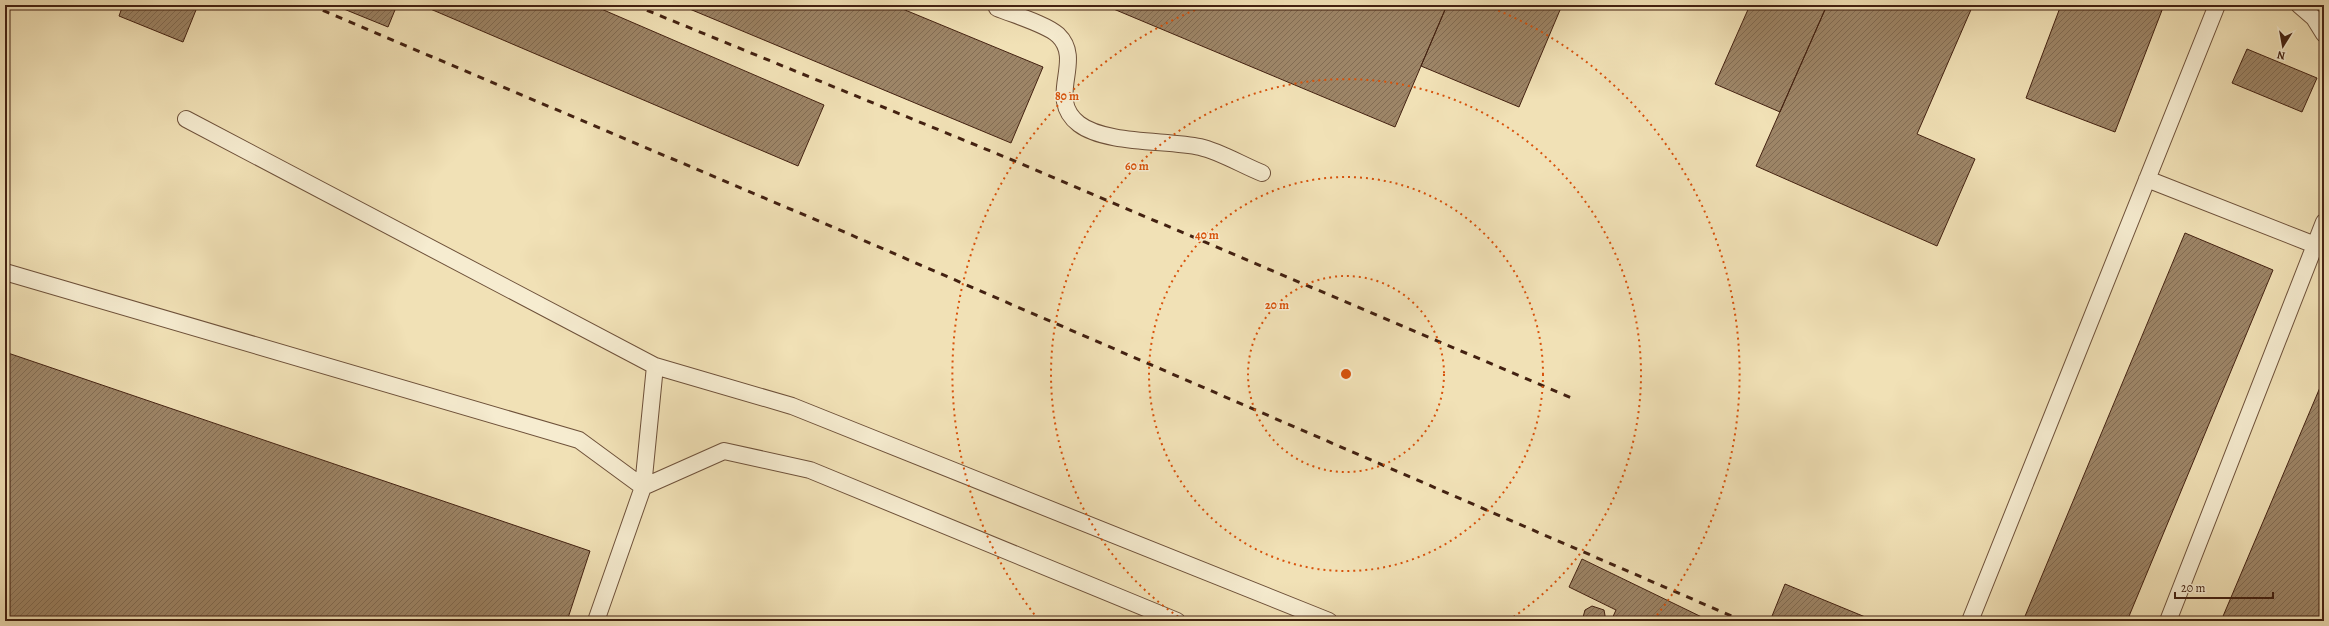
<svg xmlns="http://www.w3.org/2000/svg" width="2329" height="626" font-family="Alegreya,serif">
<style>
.building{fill:url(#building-hatch);stroke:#432111}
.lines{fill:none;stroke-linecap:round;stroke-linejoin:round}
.lane-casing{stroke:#6e513a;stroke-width:18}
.lane{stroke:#f6ecd0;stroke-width:16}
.rail{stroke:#432111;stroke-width:3;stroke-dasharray:7 7;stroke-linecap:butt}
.ring{fill:none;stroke:#d8530c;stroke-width:2;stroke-dasharray:2 4}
.centre{fill:#d8530c;stroke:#f6ecd0;stroke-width:2}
.ring-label{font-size:12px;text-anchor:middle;font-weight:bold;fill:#d8530c;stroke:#f6ecd0;stroke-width:3;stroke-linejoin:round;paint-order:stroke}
</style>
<defs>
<pattern id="building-hatch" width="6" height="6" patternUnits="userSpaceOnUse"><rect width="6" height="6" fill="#9d8567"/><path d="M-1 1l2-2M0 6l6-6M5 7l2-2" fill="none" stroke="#826c53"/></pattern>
</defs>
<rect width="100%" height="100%" fill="#f1e1b6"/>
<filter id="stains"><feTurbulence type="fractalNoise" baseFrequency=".005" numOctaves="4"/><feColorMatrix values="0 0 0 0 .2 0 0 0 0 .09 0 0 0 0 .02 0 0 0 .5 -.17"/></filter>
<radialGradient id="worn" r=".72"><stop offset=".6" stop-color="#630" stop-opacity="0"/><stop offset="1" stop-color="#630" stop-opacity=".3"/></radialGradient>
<path class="building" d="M 123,5 L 198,5 L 183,42 L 119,16 Z
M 334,5 L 397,5 L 388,27 Z
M 421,5 L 592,5 L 824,105 L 798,166 Z
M 680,5 L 893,5 L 1043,67 L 1011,143 Z
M 1104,5 L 1447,5 L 1395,127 Z
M 1447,5 L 1548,5 L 1560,10 L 1519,107 L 1421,66 Z
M 1750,5 L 1827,5 L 1780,112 L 1715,84 Z
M 1827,5 L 1973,5 L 1917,134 L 1975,159 L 1937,246 L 1756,166 Z
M 2061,5 L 2164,5 L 2115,132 L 2026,98 Z
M 2247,49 L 2317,78 L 2302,112 L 2232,83 Z
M 2185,233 L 2273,270 L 2127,621 L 2023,621 Z
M 5,352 L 590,551 L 567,621 L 5,621 Z
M 2324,378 L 2324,621 L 2221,621 Z
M 1582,559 L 1710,621 L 1611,621 L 1616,610 L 1569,587 Z
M 1785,584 L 1875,621 L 1770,621 Z
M 1592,606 L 1604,610 L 1606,621 L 1582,621 L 1585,610 Z"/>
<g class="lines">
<defs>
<path id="lane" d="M 2299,5 L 2314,18 L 2324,34
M 997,8 C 1014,15 1046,24 1058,35 C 1085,61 1045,98 1079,124 C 1105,144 1167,140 1200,147 C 1221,152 1242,165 1262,173
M 186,119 L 655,366 L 792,406 L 1329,621
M 2147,179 L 2315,245
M 5,272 L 579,440 L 643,487 L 724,451 L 810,470 L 1177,621
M 596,621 L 643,487 L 655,366
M 1970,621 L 2217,5
M 2168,621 L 2324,222"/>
</defs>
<use href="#lane" class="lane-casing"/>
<use href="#lane" class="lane"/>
<path class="rail" d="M 310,5 L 835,228 L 1743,621
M 634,5 L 1005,157 L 1574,399"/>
</g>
<g class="ring">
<circle cx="1346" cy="374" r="98"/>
<circle cx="1346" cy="374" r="197"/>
<path d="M1183 620A295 295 0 1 1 1509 620"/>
<path d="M1038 619A394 394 0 0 1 1205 6M1487 6A394 394 0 0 1 1654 619"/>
</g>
<circle cx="1346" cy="374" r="6" class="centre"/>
<g class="ring-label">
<text x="1067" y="100">80 m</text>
<text x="1137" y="170">60 m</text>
<text x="1207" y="239">40 m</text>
<text x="1277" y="309">20 m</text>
</g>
<rect width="2329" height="626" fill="none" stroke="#f1e1b6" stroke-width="20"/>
<rect x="6" y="6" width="2317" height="614" fill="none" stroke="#432111" stroke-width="2"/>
<rect x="10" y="10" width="2309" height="606" fill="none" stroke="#432111"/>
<g transform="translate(2283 46) rotate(191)" stroke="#f6ecd0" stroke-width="3" paint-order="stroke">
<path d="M0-3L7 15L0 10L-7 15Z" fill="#432111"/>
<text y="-6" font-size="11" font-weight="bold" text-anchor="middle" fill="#432111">N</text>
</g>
<path d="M2175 592v6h98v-6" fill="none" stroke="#432111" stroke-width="2"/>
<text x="2181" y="592" font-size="12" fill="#432111" stroke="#f6ecd0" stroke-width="3" paint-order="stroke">20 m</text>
<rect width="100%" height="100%" filter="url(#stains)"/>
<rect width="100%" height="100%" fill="url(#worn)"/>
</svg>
